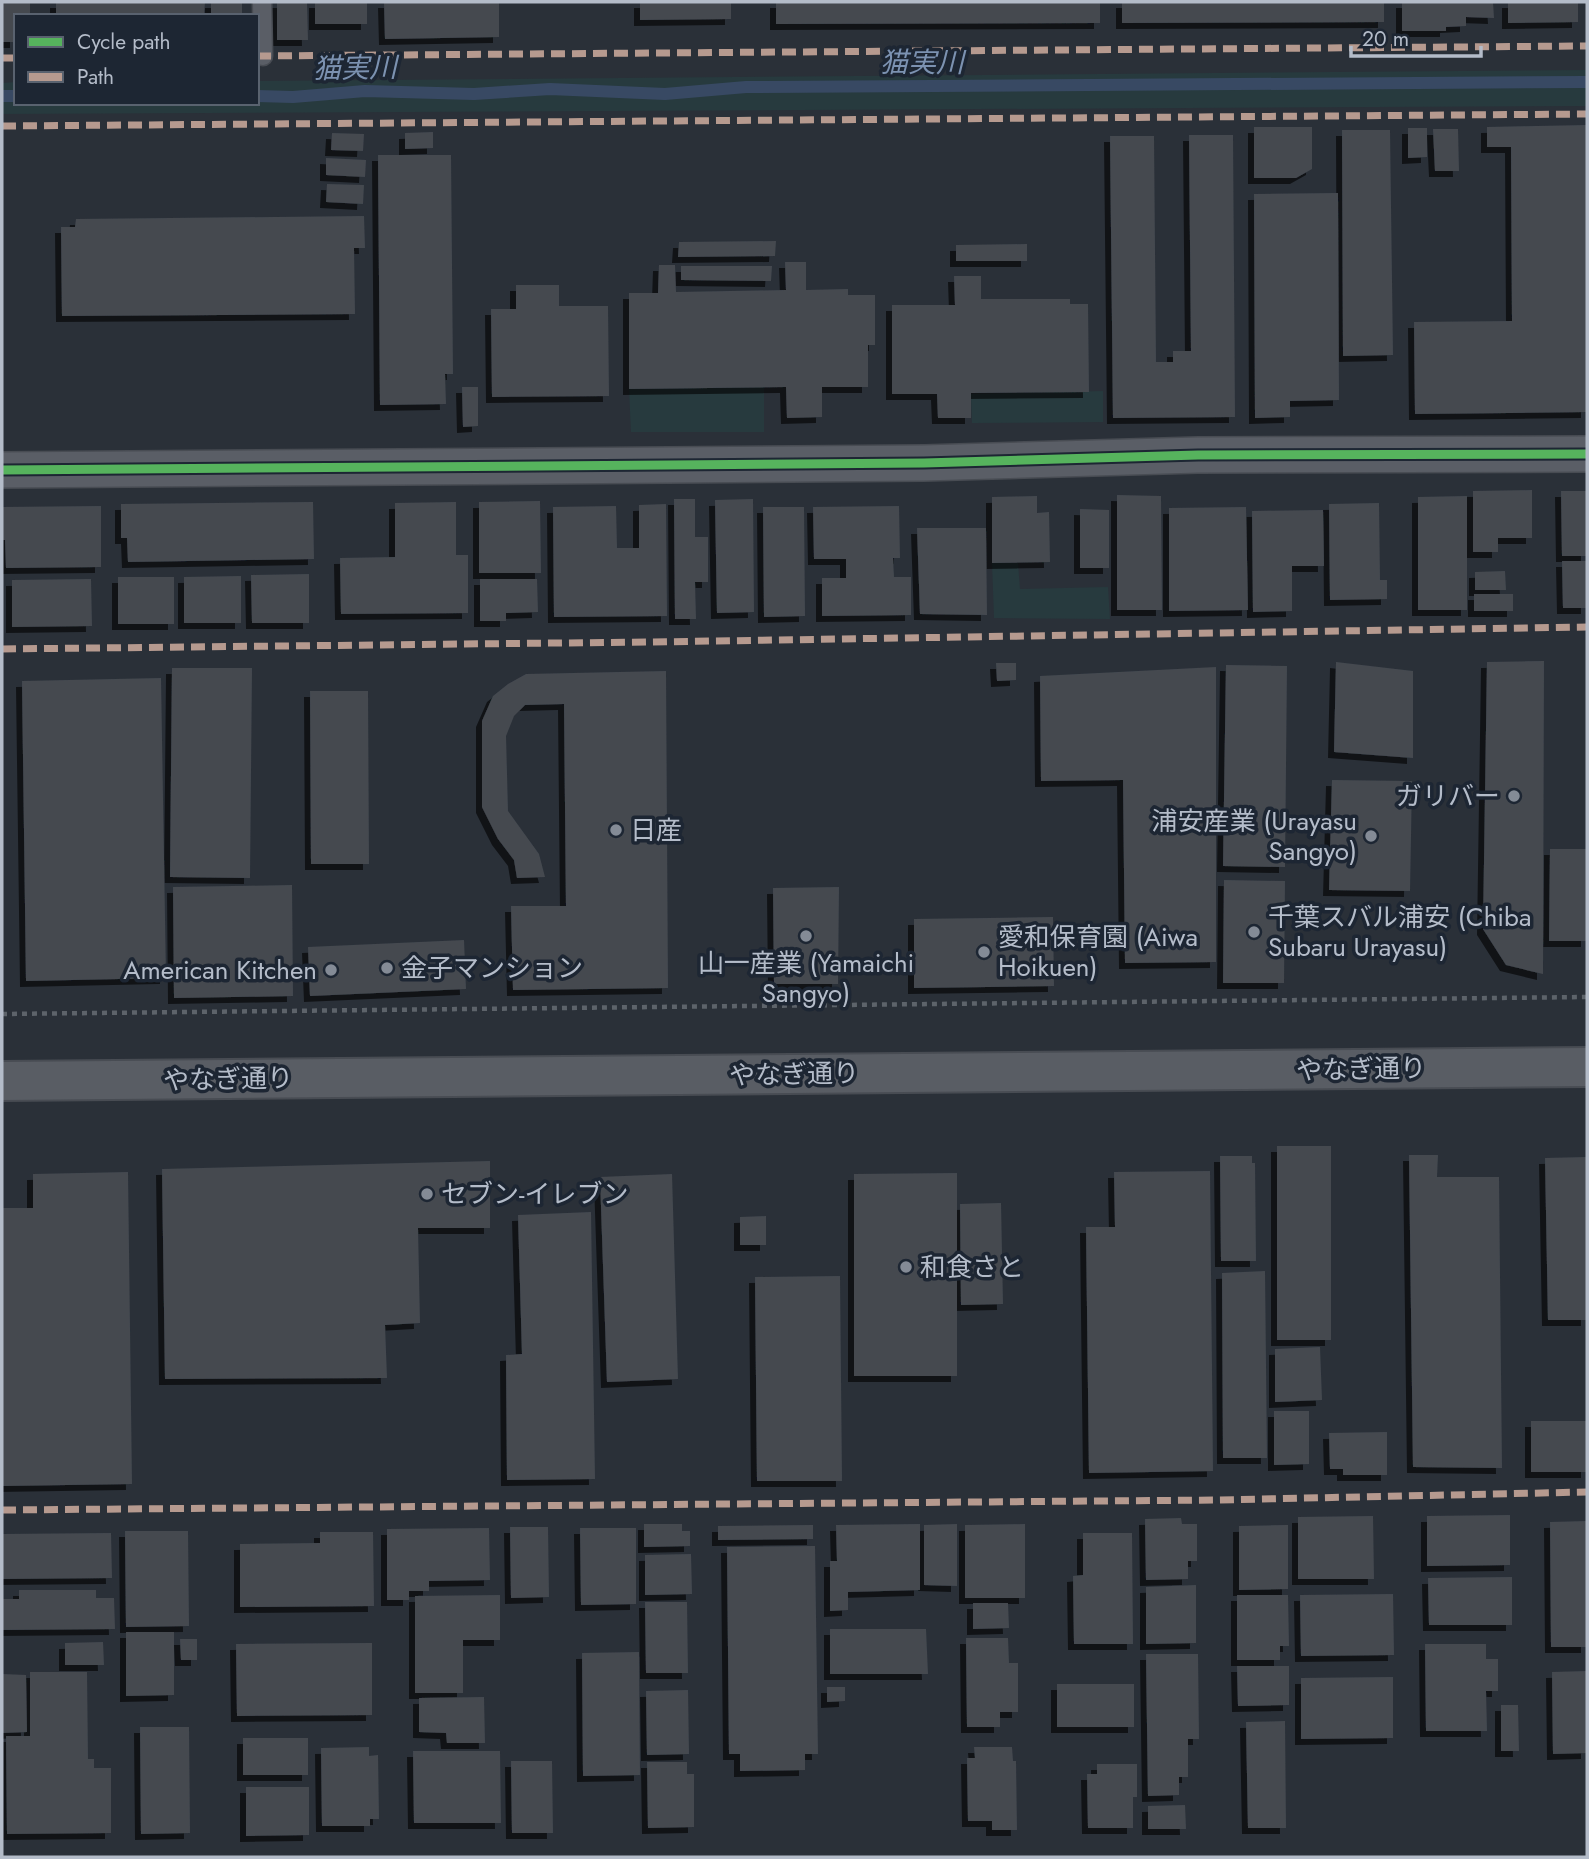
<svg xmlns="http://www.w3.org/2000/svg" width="1589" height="1859" font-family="Jost,'Noto Sans JP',sans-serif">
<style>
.green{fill:#273a3e}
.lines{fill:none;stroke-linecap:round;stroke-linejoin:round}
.stream{stroke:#384963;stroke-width:12}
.building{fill:#444950;filter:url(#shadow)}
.lane-casing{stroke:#484c53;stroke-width:21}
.street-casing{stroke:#484c53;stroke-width:38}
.secondary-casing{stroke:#484c53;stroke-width:42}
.path{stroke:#5d636a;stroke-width:4.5;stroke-dasharray:5 5;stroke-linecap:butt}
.lane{stroke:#5a5e66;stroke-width:18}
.street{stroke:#5a5e66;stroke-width:35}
.secondary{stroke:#595d64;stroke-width:38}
.quiet{stroke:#b69a8f;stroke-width:7;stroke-dasharray:14 7;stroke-linecap:butt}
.cycleway-casing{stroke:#1d2633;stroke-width:13}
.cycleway{stroke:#56b35d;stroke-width:9}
.poi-dot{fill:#848b96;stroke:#1d2633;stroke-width:2.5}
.labels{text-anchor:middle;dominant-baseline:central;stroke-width:7;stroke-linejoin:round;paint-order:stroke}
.poi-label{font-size:26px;fill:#b4bcc9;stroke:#1d2633;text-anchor:start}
.street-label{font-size:26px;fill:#b4bcc9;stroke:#1d2633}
.water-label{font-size:28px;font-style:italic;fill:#7c92b1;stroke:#1d2633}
</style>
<defs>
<filter id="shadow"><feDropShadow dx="-6" dy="6" stdDeviation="0" flood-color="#0009"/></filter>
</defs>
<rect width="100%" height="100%" fill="#2a3038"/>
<path class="green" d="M 1587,70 L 1587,106 L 2,114 L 2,83 L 16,82 L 16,103 L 257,103 L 257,81 Z
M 764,387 L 764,432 L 631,432 L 629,389 Z
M 1103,391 L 1103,422 L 972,423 L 971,394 Z
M 992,563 L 1018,563 L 1020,589 L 1108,587 L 1110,619 L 994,618 Z"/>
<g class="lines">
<path class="stream" d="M 2,96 L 16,96
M 257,96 L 293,97 L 365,91 L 474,94 L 550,89 L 665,94 L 746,87 L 1587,82"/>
</g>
<path class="building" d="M 2,2 L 30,2 L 30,16 L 16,16 L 16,42 L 2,42 Z
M 56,2 L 205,2 L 204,16 L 56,16 Z
M 211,2 L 242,2 L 242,16 L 211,16 Z
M 277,2 L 307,2 L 308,40 L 277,40 Z
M 315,2 L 367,2 L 367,24 L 315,24 Z
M 384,2 L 499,2 L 499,37 L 385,39 Z
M 640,2 L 731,2 L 731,19 L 640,20 Z
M 776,2 L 1100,2 L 1100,23 L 776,24 Z
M 1122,2 L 1384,2 L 1384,22 L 1122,23 Z
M 1402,2 L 1493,2 L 1494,18 L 1466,17 L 1466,26 L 1446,27 L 1446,31 L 1402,31 Z
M 1508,2 L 1578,2 L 1578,22 L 1508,23 Z
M 1587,125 L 1587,412 L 1415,414 L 1414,322 L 1512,321 L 1511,147 L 1487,147 L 1487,127 Z
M 1254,127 L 1312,127 L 1312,169 L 1296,178 L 1254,178 Z
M 1408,128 L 1427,128 L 1427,157 L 1408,158 Z
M 1433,129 L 1458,129 L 1459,171 L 1435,171 Z
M 1342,130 L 1390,130 L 1393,355 L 1343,356 Z
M 433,132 L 433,148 L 405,149 L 405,133 Z
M 332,133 L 364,134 L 363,151 L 331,150 Z
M 1189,135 L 1233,135 L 1235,417 L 1113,418 L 1110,136 L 1154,136 L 1156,362 L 1173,362 L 1173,351 L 1191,351 Z
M 378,155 L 451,155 L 453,374 L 445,374 L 446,404 L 380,405 Z
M 326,158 L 366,160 L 365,177 L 326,175 Z
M 327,184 L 364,185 L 363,204 L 326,202 Z
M 1338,193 L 1339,400 L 1290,401 L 1290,417 L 1255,418 L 1254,194 Z
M 364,216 L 365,248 L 354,248 L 355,314 L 62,316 L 61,227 L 75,227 L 76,219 Z
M 776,241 L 775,256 L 678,257 L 679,242 Z
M 1027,244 L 1027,261 L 956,261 L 956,245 Z
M 785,262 L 806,262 L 806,290 L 848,289 L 848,295 L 875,295 L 875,345 L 868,345 L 868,387 L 822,387 L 822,417 L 787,418 L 786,387 L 629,389 L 629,293 L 658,293 L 659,265 L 675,265 L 676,292 L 786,290 Z
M 681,266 L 772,266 L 771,281 L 681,280 Z
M 954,276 L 981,276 L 981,299 L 1070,299 L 1070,304 L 1088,304 L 1089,392 L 971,393 L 971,418 L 938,418 L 937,394 L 892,394 L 892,305 L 955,305 Z
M 516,285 L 559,285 L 559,306 L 608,306 L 609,396 L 492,397 L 491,309 L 516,309 Z
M 462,387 L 478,387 L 478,426 L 463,427 Z
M 1532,490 L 1532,538 L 1498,538 L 1498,552 L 1473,552 L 1473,491 Z
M 1561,491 L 1587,491 L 1587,556 L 1562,556 Z
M 1117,495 L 1161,496 L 1162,610 L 1117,610 Z
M 1037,496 L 1037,513 L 1049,512 L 1050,562 L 992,563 L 992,497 Z
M 1467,496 L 1467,610 L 1418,610 L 1418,497 Z
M 674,499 L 695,499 L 695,537 L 708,537 L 708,582 L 695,582 L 696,619 L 675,619 Z
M 753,499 L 754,612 L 717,613 L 715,500 Z
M 540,501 L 541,573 L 479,573 L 479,502 Z
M 313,502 L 314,559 L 128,562 L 127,538 L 121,538 L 121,504 Z
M 456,502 L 456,555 L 468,555 L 468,613 L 341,614 L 340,558 L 395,557 L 395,503 Z
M 1379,503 L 1380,580 L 1387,580 L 1387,599 L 1330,600 L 1329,504 Z
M 666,504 L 667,616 L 554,617 L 553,507 L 616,506 L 617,548 L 639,548 L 639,505 Z
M 101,506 L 101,567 L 6,568 L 5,540 L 2,540 L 2,507 Z
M 899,506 L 900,558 L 893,558 L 894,577 L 911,577 L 911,615 L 822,616 L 822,578 L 846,578 L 846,559 L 814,559 L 813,507 Z
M 763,507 L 804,507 L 805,616 L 764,617 Z
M 1246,507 L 1248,610 L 1169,611 L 1169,508 Z
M 1080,509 L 1109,510 L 1109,568 L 1080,568 Z
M 1323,510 L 1324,566 L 1292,566 L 1292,611 L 1253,612 L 1252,511 Z
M 917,528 L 986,528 L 987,615 L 920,614 Z
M 1562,561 L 1587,561 L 1587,608 L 1563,608 Z
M 1505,571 L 1506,590 L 1475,590 L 1475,572 Z
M 309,574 L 309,623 L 252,623 L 251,575 Z
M 241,576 L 241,623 L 184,623 L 184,577 Z
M 118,577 L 174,577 L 174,624 L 118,624 Z
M 91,579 L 92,626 L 12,627 L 12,580 Z
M 480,579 L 537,579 L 538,612 L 506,613 L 506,621 L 480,621 Z
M 1474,594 L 1513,594 L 1513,611 L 1474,611 Z
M 1544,661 L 1543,974 L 1506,965 L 1483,929 L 1487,662 Z
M 1336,662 L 1413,671 L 1413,758 L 1334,752 Z
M 996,663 L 1016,663 L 1016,680 L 997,681 Z
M 1226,665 L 1287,666 L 1285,867 L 1223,866 Z
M 1216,667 L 1216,962 L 1125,963 L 1123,780 L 1041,781 L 1040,676 Z
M 172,668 L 252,668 L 250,878 L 170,877 Z
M 666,671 L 668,988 L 513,990 L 511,906 L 566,906 L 564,704 L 525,705 L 514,716 L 506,736 L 508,811 L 539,854 L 545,877 L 517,878 L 514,860 L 498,839 L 482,807 L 482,721 L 493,696 L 508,684 L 526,674 Z
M 161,678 L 166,978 L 26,981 L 22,681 Z
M 310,691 L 368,691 L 369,864 L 311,864 Z
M 1332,780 L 1412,781 L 1410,891 L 1329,890 Z
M 1550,849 L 1587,849 L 1587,941 L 1549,941 Z
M 1224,880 L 1285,881 L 1284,983 L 1223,983 Z
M 292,885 L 293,996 L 174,998 L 173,887 Z
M 839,887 L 838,984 L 774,984 L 773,888 Z
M 1053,917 L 1054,986 L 914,988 L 914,919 Z
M 464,940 L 466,989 L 310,996 L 308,947 Z
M 1277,1146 L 1331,1146 L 1331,1340 L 1277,1340 Z
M 1409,1155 L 1438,1155 L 1437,1177 L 1499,1177 L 1502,1468 L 1413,1467 Z
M 1220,1156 L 1252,1156 L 1252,1163 L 1255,1163 L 1256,1261 L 1221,1261 Z
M 1587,1157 L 1587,1320 L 1548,1320 L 1545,1158 Z
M 490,1161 L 490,1228 L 418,1228 L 420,1323 L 385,1325 L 387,1378 L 165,1379 L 162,1169 Z
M 1210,1171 L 1213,1471 L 1089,1473 L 1086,1227 L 1115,1227 L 1114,1172 Z
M 128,1172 L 132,1484 L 3,1486 L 2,1208 L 33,1208 L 33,1174 Z
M 957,1173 L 957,1376 L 854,1376 L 854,1174 Z
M 672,1174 L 678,1379 L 607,1382 L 600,1177 Z
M 1001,1203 L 1003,1304 L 961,1305 L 960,1204 Z
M 591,1212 L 595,1479 L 507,1480 L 506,1355 L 522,1354 L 518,1215 Z
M 766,1216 L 766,1245 L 740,1245 L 740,1217 Z
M 1265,1271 L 1267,1458 L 1223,1458 L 1222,1273 Z
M 840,1276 L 842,1481 L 757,1481 L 755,1277 Z
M 1320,1347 L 1322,1400 L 1275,1402 L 1275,1349 Z
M 1274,1411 L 1309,1411 L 1309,1464 L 1274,1465 Z
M 1531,1421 L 1587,1421 L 1587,1472 L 1531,1472 Z
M 1387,1432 L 1387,1475 L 1343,1475 L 1343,1469 L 1330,1469 L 1329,1433 Z
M 1510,1515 L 1510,1565 L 1427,1566 L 1427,1516 Z
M 1373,1516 L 1374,1579 L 1298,1579 L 1298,1517 Z
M 1181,1518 L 1182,1524 L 1197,1524 L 1197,1561 L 1188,1561 L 1188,1579 L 1146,1580 L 1145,1519 Z
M 1587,1521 L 1587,1647 L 1551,1647 L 1550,1522 Z
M 644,1524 L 682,1524 L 682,1531 L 690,1531 L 690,1546 L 644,1547 Z
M 920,1524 L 920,1590 L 848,1592 L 848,1610 L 830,1611 L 830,1561 L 837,1561 L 836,1525 Z
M 957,1524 L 957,1586 L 924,1585 L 924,1525 Z
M 1025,1524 L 1025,1598 L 965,1598 L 965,1525 Z
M 813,1525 L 813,1539 L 718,1540 L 718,1526 Z
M 1288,1525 L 1288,1589 L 1239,1590 L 1239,1526 Z
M 510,1527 L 548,1527 L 549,1597 L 511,1598 Z
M 489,1528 L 490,1580 L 429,1581 L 429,1591 L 409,1591 L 409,1600 L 387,1600 L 387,1529 Z
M 580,1528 L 636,1528 L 636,1604 L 581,1605 Z
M 125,1531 L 188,1531 L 189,1626 L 126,1627 Z
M 320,1532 L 373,1532 L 374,1606 L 240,1607 L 240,1544 L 320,1543 Z
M 111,1533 L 112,1578 L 2,1579 L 2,1534 Z
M 1083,1533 L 1132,1533 L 1133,1644 L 1074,1644 L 1073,1576 L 1083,1575 Z
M 815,1546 L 818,1754 L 805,1754 L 805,1770 L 740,1771 L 740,1754 L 729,1754 L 727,1547 Z
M 691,1554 L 692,1594 L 645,1595 L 645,1555 Z
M 1512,1577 L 1512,1625 L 1429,1625 L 1428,1578 Z
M 1196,1585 L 1196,1643 L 1146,1644 L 1146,1587 Z
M 19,1590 L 96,1590 L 96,1598 L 114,1598 L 115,1629 L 2,1630 L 2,1599 L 19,1599 Z
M 1393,1594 L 1394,1655 L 1301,1656 L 1300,1595 Z
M 500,1595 L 500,1640 L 463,1640 L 463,1693 L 415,1693 L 415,1596 Z
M 1237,1595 L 1288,1595 L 1289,1646 L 1280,1646 L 1280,1660 L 1237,1660 Z
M 645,1602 L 687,1602 L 688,1673 L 646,1673 Z
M 973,1603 L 1008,1603 L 1009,1628 L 973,1629 Z
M 830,1629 L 926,1629 L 928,1674 L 830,1674 Z
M 126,1632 L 174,1632 L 174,1695 L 126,1696 Z
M 966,1638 L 1008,1638 L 1009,1663 L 1018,1663 L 1018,1712 L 1000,1712 L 1000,1727 L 967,1727 Z
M 180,1639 L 197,1639 L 197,1660 L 181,1660 Z
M 103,1642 L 104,1665 L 65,1665 L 65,1643 Z
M 372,1643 L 372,1715 L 237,1716 L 236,1644 Z
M 1425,1644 L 1486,1644 L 1486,1659 L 1498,1659 L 1498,1691 L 1486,1691 L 1487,1731 L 1426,1731 Z
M 639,1652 L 640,1775 L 583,1776 L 582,1653 Z
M 1146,1654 L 1198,1654 L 1199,1739 L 1188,1739 L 1188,1777 L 1179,1777 L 1179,1795 L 1148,1796 Z
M 1237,1666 L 1289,1666 L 1289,1705 L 1238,1706 Z
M 1587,1671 L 1587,1753 L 1553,1754 L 1552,1672 Z
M 30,1672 L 87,1672 L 88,1759 L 94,1759 L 94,1768 L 111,1768 L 111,1833 L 7,1834 L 6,1736 L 30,1736 Z
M 2,1674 L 26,1675 L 27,1732 L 2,1733 Z
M 1393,1677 L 1393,1738 L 1301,1739 L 1301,1678 Z
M 1057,1684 L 1134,1684 L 1134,1727 L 1057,1727 Z
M 827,1687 L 845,1687 L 845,1701 L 827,1702 Z
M 688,1690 L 689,1754 L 647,1755 L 646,1691 Z
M 484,1697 L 485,1743 L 447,1743 L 446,1733 L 419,1732 L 419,1698 Z
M 1501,1705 L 1518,1705 L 1519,1751 L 1501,1751 Z
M 1285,1721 L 1286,1828 L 1248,1828 L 1246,1722 Z
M 140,1727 L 189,1727 L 190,1833 L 141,1834 Z
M 243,1738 L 308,1738 L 308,1775 L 243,1775 Z
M 369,1747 L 369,1756 L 378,1755 L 379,1819 L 370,1819 L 370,1826 L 322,1826 L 321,1748 Z
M 974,1747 L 1012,1747 L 1013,1761 L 1016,1761 L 1017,1830 L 992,1830 L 992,1821 L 968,1821 L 967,1758 L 975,1758 Z
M 413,1751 L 500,1751 L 501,1823 L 414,1823 Z
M 511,1761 L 552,1761 L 553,1833 L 512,1833 Z
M 647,1762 L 687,1762 L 687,1774 L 694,1774 L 694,1827 L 648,1828 Z
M 1097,1764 L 1137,1764 L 1137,1797 L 1133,1797 L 1133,1828 L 1088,1828 L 1087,1774 L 1097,1774 Z
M 246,1787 L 309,1787 L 309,1835 L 246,1836 Z
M 1185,1805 L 1186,1829 L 1148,1829 L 1148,1806 Z"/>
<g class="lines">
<defs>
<path id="lane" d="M 262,2 L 263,56"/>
<path id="street" d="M 2,470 L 924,463 L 1198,455 L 1587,454"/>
<path id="secondary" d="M 2,1081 L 1587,1067"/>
</defs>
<use href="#lane" class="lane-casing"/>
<use href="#street" class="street-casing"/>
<use href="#secondary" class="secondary-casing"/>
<path class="path" d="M 2,1014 L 1587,997"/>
<use href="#lane" class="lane"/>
<use href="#street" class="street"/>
<use href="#secondary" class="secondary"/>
<path class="quiet" d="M 257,56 L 1587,46
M 2,58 L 16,58
M 2,126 L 1587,114
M 2,649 L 652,642 L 1587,627
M 2,1510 L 1217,1500 L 1587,1492"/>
<defs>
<path id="cycleway" d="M 2,470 L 924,463 L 1198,455 L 1587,454"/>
</defs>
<use href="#cycleway" class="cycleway-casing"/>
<use href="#cycleway" class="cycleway"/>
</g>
<g class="poi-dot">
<circle cx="1514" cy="796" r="7"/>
<circle cx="616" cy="830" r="7"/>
<circle cx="1371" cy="836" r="7"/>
<circle cx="1254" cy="932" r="7"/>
<circle cx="806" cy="936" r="7"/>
<circle cx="984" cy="952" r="7"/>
<circle cx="387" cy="968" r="7"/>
<circle cx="331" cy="970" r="7"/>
<circle cx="427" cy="1194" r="7"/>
<circle cx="906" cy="1267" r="7"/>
</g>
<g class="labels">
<g class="poi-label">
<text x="1500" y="796" text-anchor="end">ガリバー</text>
<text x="1357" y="821" text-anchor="end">浦安産業 (Urayasu<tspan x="1357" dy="30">Sangyo)</tspan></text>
<text x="630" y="830">日産</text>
<text x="1268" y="917">千葉スバル浦安 (Chiba<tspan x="1268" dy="30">Subaru Urayasu)</tspan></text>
<text x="998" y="937">愛和保育園 (Aiwa<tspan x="998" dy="30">Hoikuen)</tspan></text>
<text x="806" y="963" text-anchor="middle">山一産業 (Yamaichi<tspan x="806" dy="30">Sangyo)</tspan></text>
<text x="401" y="968">金子マンション</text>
<text x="317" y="970" text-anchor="end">American Kitchen</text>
<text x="441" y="1194">セブン-イレブン</text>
<text x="920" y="1267">和食さと</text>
</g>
<g class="street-label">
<text transform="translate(1361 1069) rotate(-1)">やなぎ通り</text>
<text transform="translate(794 1074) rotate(-1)">やなぎ通り</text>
<text transform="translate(228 1079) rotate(-1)">やなぎ通り</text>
</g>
<g class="water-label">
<text x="922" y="62">猫実川</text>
<text transform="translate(355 68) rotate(-1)">猫実川</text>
</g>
</g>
<rect width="1589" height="1859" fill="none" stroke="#b4bcc9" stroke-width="7"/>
<rect x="14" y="14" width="245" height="91" fill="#1d2633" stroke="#59626f" stroke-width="2"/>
<rect x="28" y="37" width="35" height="10" fill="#56b35d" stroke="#59626f" stroke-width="2"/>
<text x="77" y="49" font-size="21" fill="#b4bcc9">Cycle path</text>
<rect x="28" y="72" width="35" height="10" fill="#b69a8f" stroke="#59626f" stroke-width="2"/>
<text x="77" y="84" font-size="21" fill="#b4bcc9">Path</text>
<path d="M1351 46v10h130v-10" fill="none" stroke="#b4bcc9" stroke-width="3.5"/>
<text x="1362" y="46" font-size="21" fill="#b4bcc9" stroke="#1d2633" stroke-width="5" paint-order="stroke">20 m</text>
</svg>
